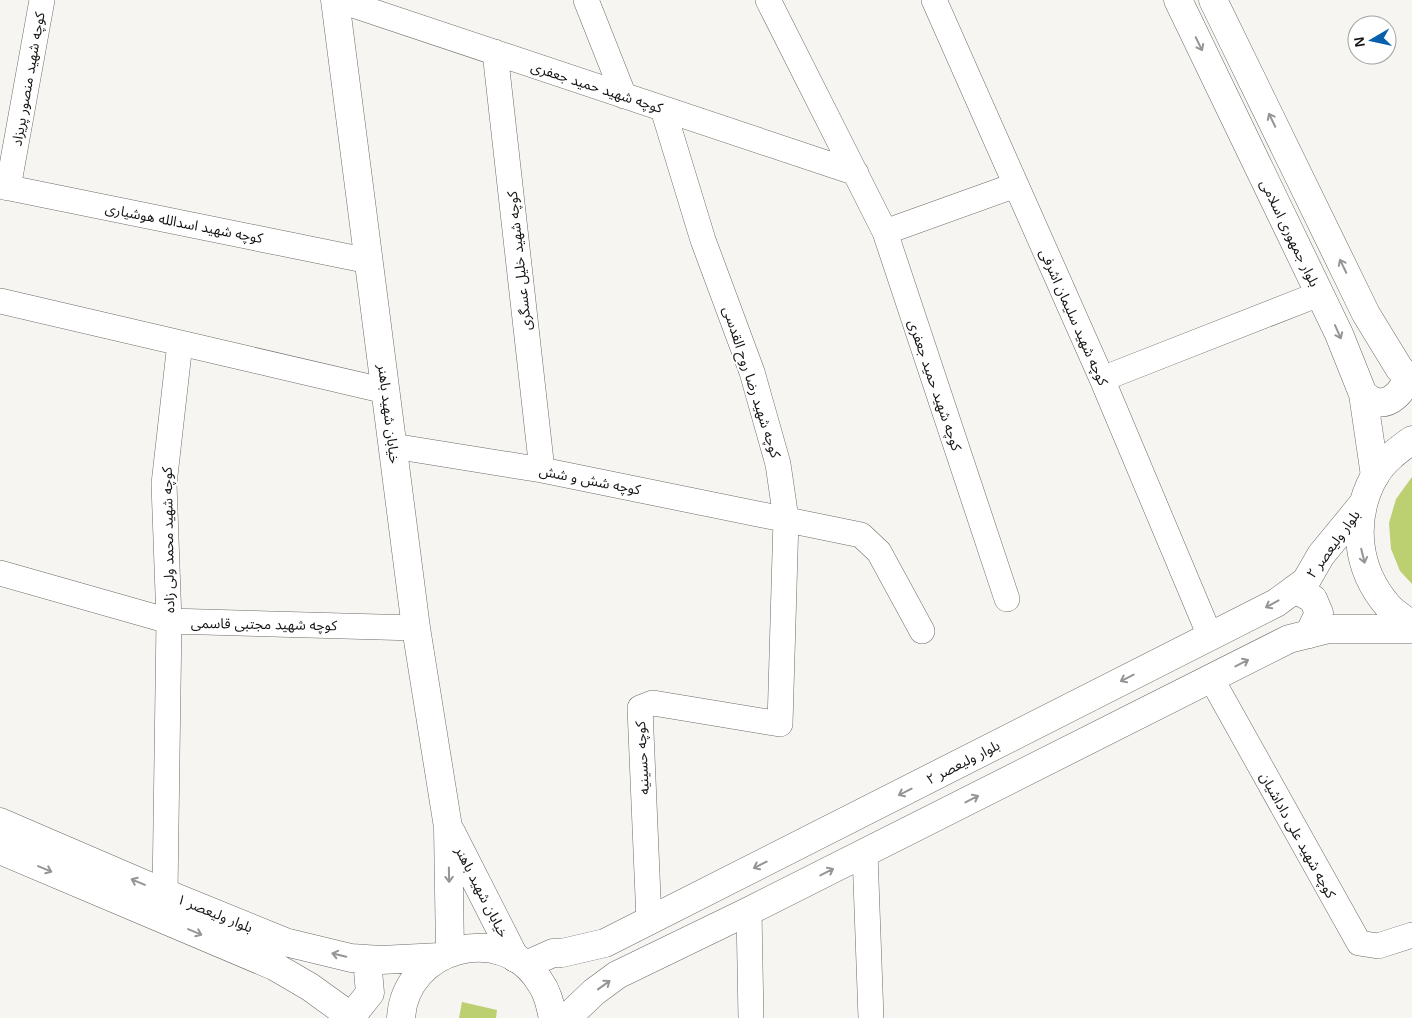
<svg xmlns="http://www.w3.org/2000/svg" width="1412" height="1018" font-family="Helvetica,'Noto Sans Arabic',sans-serif">
<style>
.green{fill:#bccf71}
.lines{fill:none;stroke-linecap:round;stroke-linejoin:round}
.street-casing{stroke:#6c6b67;stroke-width:26}
.secondary-casing{stroke:#6c6b67;stroke-width:29}
.primary-casing{stroke:#6c6b67;stroke-width:29}
.street{stroke:#fff;stroke-width:25}
.secondary{stroke:#fff;stroke-width:28}
.primary{stroke:#fff;stroke-width:28}
.oneway{stroke:#959594}
.labels{text-anchor:middle;dominant-baseline:central;stroke-width:4;stroke-linejoin:round;paint-order:stroke}
.street-label{font-size:14px;fill:#141312;stroke:#fff}
</style>
<rect width="100%" height="100%" fill="#f7f5f1"/>
<path class="green" d="M 1412,477 L 1412,584 L 1400,571 L 1391,549 L 1389,523 L 1396,499 Z
M 462,1002 L 497,1010 L 496,1018 L 459,1018 Z"/>
<g class="lines">
<defs>
<path id="street" d="M 338,0 L 856,173
M 586,0 L 624,96
M 768,0 L 885,232 L 1007,599
M 934,0 L 1102,379 L 1210,636
M 495,52 L 542,470
M 0,186 L 369,261
M 8,188 L 42,0
M 885,232 L 1016,185
M 0,301 L 386,391
M 1102,379 L 1319,294
M 393,446 L 542,470 L 861,535 L 879,552 L 922,631
M 0,573 L 169,621 L 416,628
M 1211,678 L 1359,943 L 1378,946 L 1412,935
M 865,853 L 871,1018
M 165,893 L 169,621 L 164,484 L 180,343
M 749,911 L 751,1018
M 649,921 L 640,708 L 653,703 L 780,724 L 786,519 L 778,464 L 752,372 L 703,240 L 663,109"/>
<path id="secondary" d="M 335,0 L 416,628 L 448,827 L 450,952
M 1178,0 L 1339,334 L 1363,394 L 1375,476
M 1213,0 L 1366,314 L 1399,368 L 1412,383
M 1363,394 C 1366,396 1370,400 1374,401 C 1390,407 1403,391 1407,378
M 451,832 L 515,958"/>
<path id="primary" d="M 1412,440 C 1398,450 1383,461 1374,477 C 1351,520 1356,569 1388,606 C 1394,613 1404,619 1412,625
M 1295,589 L 1313,599 L 1319,613 L 1309,634
M 0,822 L 165,893 L 285,942 L 351,958 L 381,960 L 440,957
M 0,850 L 274,966 L 310,987 L 353,1018
M 526,965 L 553,953 L 562,953 L 605,943 L 1276,603 L 1306,581 L 1321,555 L 1362,505
M 351,1017 L 370,993 L 367,959
M 401,1018 C 405,947 503,921 540,982 C 548,993 550,1005 553,1018
M 569,1018 L 572,1013 L 594,992 L 617,975 L 749,911 L 1289,639 L 1329,629 L 1412,629"/>
</defs>
<use href="#street" class="street-casing"/>
<use href="#secondary" class="secondary-casing"/>
<use href="#primary" class="primary-casing"/>
<use href="#street" class="street"/>
<use href="#secondary" class="secondary"/>
<use href="#primary" class="primary"/>
</g>
<defs><path id="oneway-shaft" d="M-6 0H5M1.5-3L5.5 0L1.5 3" fill="none" stroke-width="1.6" stroke-linecap="round" stroke-linejoin="round" transform="scale(1.25)"/></defs>
<g class="oneway">
<use href="#oneway-shaft" transform="translate(1199 44) rotate(64)"/>
<use href="#oneway-shaft" transform="translate(1272 120) rotate(-116)"/>
<use href="#oneway-shaft" transform="translate(1343 266) rotate(-116)"/>
<use href="#oneway-shaft" transform="translate(1338 332) rotate(66)"/>
<use href="#oneway-shaft" transform="translate(1363 556) rotate(76)"/>
<use href="#oneway-shaft" transform="translate(1272 604) rotate(151)"/>
<use href="#oneway-shaft" transform="translate(1242 663) rotate(-27)"/>
<use href="#oneway-shaft" transform="translate(1127 678) rotate(153)"/>
<use href="#oneway-shaft" transform="translate(905 792) rotate(153)"/>
<use href="#oneway-shaft" transform="translate(972 799) rotate(-27)"/>
<use href="#oneway-shaft" transform="translate(760 865) rotate(153)"/>
<use href="#oneway-shaft" transform="translate(45 869) rotate(23)"/>
<use href="#oneway-shaft" transform="translate(827 872) rotate(-27)"/>
<use href="#oneway-shaft" transform="translate(449 875) rotate(89)"/>
<use href="#oneway-shaft" transform="translate(138 882) rotate(-157)"/>
<use href="#oneway-shaft" transform="translate(195 932) rotate(23)"/>
<use href="#oneway-shaft" transform="translate(339 955) rotate(-166)"/>
<use href="#oneway-shaft" transform="translate(604 985) rotate(-36)"/>
</g>
<g class="labels">
<g class="street-label">
<text transform="translate(28 79) rotate(-80)">کوچه شهید منصور پریزاد</text>
<text transform="translate(597 87) rotate(18)">کوچه شهید حمید جعفری</text>
<text transform="translate(184 223) rotate(11)">کوچه شهید اسدالله هوشیاری</text>
<text transform="translate(1290 233) rotate(64)">بلوار جمهوری اسلامی</text>
<text transform="translate(519 261) rotate(-96)">کوچه شهید خلیل عسگری</text>
<text transform="translate(1074 317) rotate(66)">کوچه شهید سلیمان اشرفی</text>
<text transform="translate(752 382) rotate(72)">کوچه شهید رضا روح القدسی</text>
<text transform="translate(935 385) rotate(71)">کوچه شهید حمید جعفری</text>
<text transform="translate(389 414) rotate(83)">خیابان شهید باهنر</text>
<text transform="translate(590 480) rotate(11)">کوچه شش و شش</text>
<text transform="translate(168 540) rotate(-91)">کوچه شهید محمد ولی زاده</text>
<text transform="translate(1333 544) rotate(-54)">بلوار ولیعصر ۲</text>
<text transform="translate(264 624) rotate(1)">کوچه شهید مجتبی قاسمی</text>
<text transform="translate(642 758) rotate(-93)">کوچه حسینیه</text>
<text transform="translate(963 762) rotate(-27)">بلوار ولیعصر ۲</text>
<text transform="translate(1298 835) rotate(61)">کوچه شهید علی داداشیان</text>
<text transform="translate(482 892) rotate(63)">خیابان شهید باهنر</text>
<text transform="translate(215 913) rotate(22)">بلوار ولیعصر ۱</text>
</g>
</g>
<g transform="translate(1372 40) rotate(261)"><circle r="24" fill="#ffffff" stroke="#a1a1a0"/>
<path d="M0-4L9 19L0 12L-9 19Z" fill="#0860ad"/>
<text y="-8" font-size="14" font-weight="bold" text-anchor="middle" fill="#141312">N</text>
</g>
</svg>
